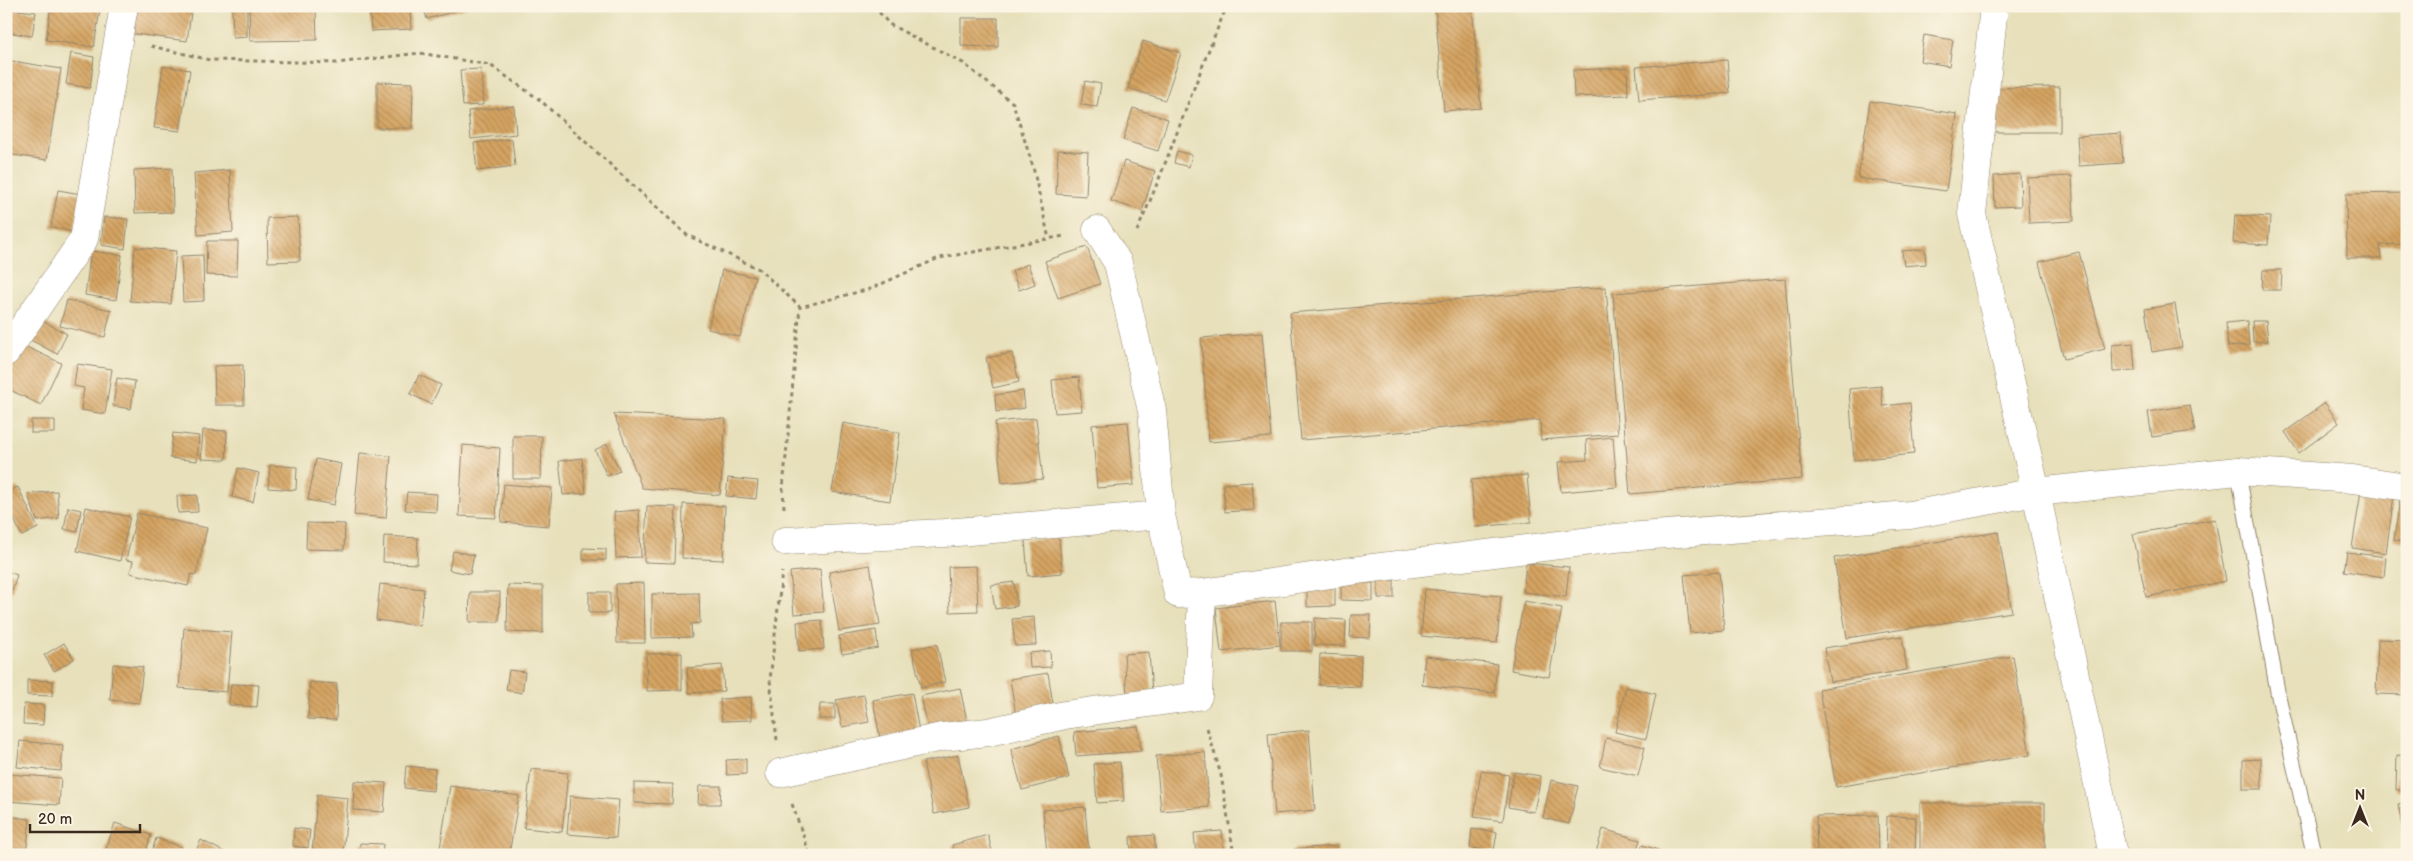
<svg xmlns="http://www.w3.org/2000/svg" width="2413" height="861" font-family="'Balsamiq Sans',sans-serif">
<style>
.building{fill:url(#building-back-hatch)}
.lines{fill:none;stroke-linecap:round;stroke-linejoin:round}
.service-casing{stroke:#91856c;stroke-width:16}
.minor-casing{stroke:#91856c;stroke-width:29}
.path{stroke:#91856c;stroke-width:3;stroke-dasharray:4 4;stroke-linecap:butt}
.service{stroke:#fff;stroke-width:14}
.minor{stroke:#fff;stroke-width:28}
</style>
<defs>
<pattern id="building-back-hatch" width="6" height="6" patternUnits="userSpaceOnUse" patternTransform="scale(1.25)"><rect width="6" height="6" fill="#d5a462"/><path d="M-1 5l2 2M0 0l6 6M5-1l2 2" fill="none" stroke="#ae8650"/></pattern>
</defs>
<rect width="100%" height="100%" fill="#fcf5e5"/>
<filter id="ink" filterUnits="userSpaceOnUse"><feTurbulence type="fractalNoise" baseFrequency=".02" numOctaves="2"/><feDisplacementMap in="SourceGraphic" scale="10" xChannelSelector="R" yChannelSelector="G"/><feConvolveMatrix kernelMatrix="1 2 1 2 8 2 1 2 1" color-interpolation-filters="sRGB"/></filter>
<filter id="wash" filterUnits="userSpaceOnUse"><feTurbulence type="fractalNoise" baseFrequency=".0096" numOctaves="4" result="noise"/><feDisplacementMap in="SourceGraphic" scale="20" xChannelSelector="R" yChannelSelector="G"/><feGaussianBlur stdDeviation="1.12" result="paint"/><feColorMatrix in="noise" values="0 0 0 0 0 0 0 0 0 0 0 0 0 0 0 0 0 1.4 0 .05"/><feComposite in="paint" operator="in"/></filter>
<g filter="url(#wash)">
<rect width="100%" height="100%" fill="#e7e0bb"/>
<g id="blocks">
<path class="building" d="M 51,6 L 73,6 L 100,10 L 94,47 L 46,40 Z
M 132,6 L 192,6 L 187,41 L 128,33 Z
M 249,6 L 316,6 L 317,40 L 250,41 Z
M 369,6 L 410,6 L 411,29 L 371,31 Z
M 423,6 L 466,6 L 466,8 L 427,19 Z
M 1472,6 L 1481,108 L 1444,111 L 1435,9 Z
M 232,7 L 247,7 L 247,37 L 233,38 Z
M 10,9 L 36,12 L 32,36 L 6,32 Z
M 961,18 L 998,18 L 998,47 L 961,46 Z
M 1924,35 L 1953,40 L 1949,66 L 1920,61 Z
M 1143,41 L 1181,53 L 1165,100 L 1128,88 Z
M 71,53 L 94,57 L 90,88 L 66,84 Z
M 6,60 L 61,69 L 47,160 L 6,154 Z
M 1727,60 L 1730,93 L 1639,100 L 1636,67 Z
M 163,66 L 190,70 L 180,131 L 154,128 Z
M 1627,68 L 1628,95 L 1574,97 L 1573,70 Z
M 481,69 L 483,105 L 463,106 L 460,70 Z
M 1085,81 L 1101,84 L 1097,107 L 1081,105 Z
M 377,82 L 413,83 L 412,128 L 377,128 Z
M 2060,87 L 2060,132 L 1992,132 L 1992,88 Z
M 1870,101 L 1957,114 L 1946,191 L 1858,178 Z
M 514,106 L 516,134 L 471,139 L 468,111 Z
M 1133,108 L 1168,119 L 1158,151 L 1123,140 Z
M 2121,133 L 2123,163 L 2079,166 L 2077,136 Z
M 512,139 L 515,166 L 477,171 L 474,143 Z
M 1058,150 L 1088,152 L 1086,196 L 1056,194 Z
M 1177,151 L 1192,155 L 1189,167 L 1174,163 Z
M 1124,161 L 1155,171 L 1142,211 L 1111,201 Z
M 172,168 L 173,212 L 135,213 L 134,170 Z
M 230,170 L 233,232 L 198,235 L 194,173 Z
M 2020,174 L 2021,206 L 1995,207 L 1994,176 Z
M 2072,176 L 2074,221 L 2029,223 L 2027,178 Z
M 58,190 L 81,194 L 74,232 L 51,227 Z
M 2407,193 L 2407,244 L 2380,245 L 2381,258 L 2347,258 L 2346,194 Z
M 2235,215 L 2270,217 L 2268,245 L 2233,243 Z
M 104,217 L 128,219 L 125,249 L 101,245 Z
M 298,217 L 300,261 L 268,262 L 267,218 Z
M 207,241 L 238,241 L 237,276 L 206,275 Z
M 135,247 L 176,251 L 171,304 L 130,301 Z
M 1087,247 L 1100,284 L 1058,298 L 1045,261 Z
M 1925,249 L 1926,264 L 1904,266 L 1902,251 Z
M 91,251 L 122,255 L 116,300 L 85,295 Z
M 2079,252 L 2105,349 L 2064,359 L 2039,262 Z
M 203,255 L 204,301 L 183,302 L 181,256 Z
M 1028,264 L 1035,284 L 1019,290 L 1012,271 Z
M 722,270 L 755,277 L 740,337 L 708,329 Z
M 2263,270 L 2282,270 L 2281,290 L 2262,290 Z
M 1785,279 L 1802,479 L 1630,494 L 1613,293 Z
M 1606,287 L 1618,434 L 1541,440 L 1540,420 L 1301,440 L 1290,313 Z
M 67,300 L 111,310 L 105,337 L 60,326 Z
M 2175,304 L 2182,347 L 2152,352 L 2145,309 Z
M 37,318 L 67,334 L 57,354 L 27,338 Z
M 2247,321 L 2249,345 L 2228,347 L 2226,323 Z
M 2252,321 L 2266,321 L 2268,341 L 2253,342 Z
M 1262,333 L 1271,437 L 1209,442 L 1201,338 Z
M 2133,343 L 2135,371 L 2113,372 L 2112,345 Z
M 20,344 L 61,363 L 41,405 L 6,388 L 6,374 Z
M 1012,353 L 1019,382 L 993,388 L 986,358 Z
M 77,364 L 112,369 L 105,414 L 81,410 L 84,388 L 74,386 Z
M 243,365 L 244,405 L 215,405 L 214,366 Z
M 419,375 L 441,385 L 431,404 L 410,394 Z
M 1079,377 L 1082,411 L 1055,413 L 1052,380 Z
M 117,378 L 135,381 L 131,409 L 113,406 Z
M 1881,386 L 1883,406 L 1910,403 L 1914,454 L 1854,460 L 1849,389 Z
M 1023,391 L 1025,408 L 996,412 L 995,395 Z
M 2325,403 L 2339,423 L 2299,453 L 2285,432 Z
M 2190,405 L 2195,431 L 2152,437 L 2148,412 Z
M 614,414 L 726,419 L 720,495 L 642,488 Z
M 1036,418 L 1043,479 L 1002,483 L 995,422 Z
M 31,420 L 55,420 L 55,433 L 31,433 Z
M 1128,422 L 1134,485 L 1097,488 L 1092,425 Z
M 843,423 L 900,433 L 890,501 L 832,492 Z
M 203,430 L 227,431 L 226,460 L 201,459 Z
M 173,433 L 199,436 L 197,461 L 170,458 Z
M 513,436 L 542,436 L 541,479 L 513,479 Z
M 1613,437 L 1617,487 L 1561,492 L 1558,462 L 1587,460 L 1586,440 Z
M 607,444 L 620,471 L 607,476 L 595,450 Z
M 463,445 L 500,448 L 496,518 L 459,516 Z
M 360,453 L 391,456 L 386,518 L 354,515 Z
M 582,458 L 586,493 L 563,495 L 559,461 Z
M 316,459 L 341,464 L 334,505 L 308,500 Z
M 270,465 L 297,467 L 296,490 L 268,488 Z
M 238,468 L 259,473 L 253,502 L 232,497 Z
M 1527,475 L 1531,522 L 1475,527 L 1471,480 Z
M 728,478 L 758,481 L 756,499 L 726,496 Z
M 1252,482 L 1254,510 L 1225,512 L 1223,484 Z
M 504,484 L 552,488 L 549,526 L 501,522 Z
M 18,487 L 38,528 L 22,536 L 6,503 L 6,492 Z
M 57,491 L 59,518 L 37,521 L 28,494 Z
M 2361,491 L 2394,496 L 2386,553 L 2352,548 Z
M 407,492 L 437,494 L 436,512 L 405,510 Z
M 197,495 L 198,512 L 178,513 L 177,496 Z
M 2400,499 L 2407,500 L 2407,542 L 2394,540 Z
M 683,504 L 725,506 L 723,560 L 682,558 Z
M 647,506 L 676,507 L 674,563 L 644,562 Z
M 68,507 L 81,510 L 77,532 L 64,529 Z
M 86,507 L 130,517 L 120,561 L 77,551 Z
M 639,510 L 641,557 L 616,558 L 614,512 Z
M 137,513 L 207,528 L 196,575 L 191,574 L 188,586 L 130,573 L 133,561 L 126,560 Z
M 2215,519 L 2226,581 L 2146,597 L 2133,534 Z
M 307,523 L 345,524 L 344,550 L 306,549 Z
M 6,525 L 11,531 L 6,535 Z
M 1998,532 L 2012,612 L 1847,638 L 1834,558 Z
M 384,536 L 418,538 L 417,564 L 383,562 Z
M 1059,537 L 1062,573 L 1028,576 L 1025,540 Z
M 583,548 L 606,549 L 606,560 L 583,560 Z
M 453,551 L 474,555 L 470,574 L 449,570 Z
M 2347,552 L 2386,557 L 2384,577 L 2344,571 Z
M 1526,563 L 1569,567 L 1566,597 L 1523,592 Z
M 870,565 L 880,625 L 839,631 L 829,572 Z
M 976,566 L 978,611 L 950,612 L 948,567 Z
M 820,569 L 824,612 L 794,614 L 790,572 Z
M 6,571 L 17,575 L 7,607 L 6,607 Z
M 1719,572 L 1724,630 L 1690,633 L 1684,575 Z
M 1378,579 L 1394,580 L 1394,598 L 1378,598 Z
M 1014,582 L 1017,606 L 995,609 L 991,585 Z
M 644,583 L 645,643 L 617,643 L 616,584 Z
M 1341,583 L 1373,583 L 1373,601 L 1341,600 Z
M 380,584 L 424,589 L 420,626 L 376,620 Z
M 1307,584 L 1335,584 L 1335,606 L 1307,607 Z
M 508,585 L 543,586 L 543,633 L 507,632 Z
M 1425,589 L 1501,596 L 1497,643 L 1421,636 Z
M 470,592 L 500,592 L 499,622 L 469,622 Z
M 589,592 L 610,592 L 610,613 L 589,613 Z
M 699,593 L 700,623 L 691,624 L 692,637 L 652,638 L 652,594 Z
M 1275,601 L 1280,645 L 1221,652 L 1216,608 Z
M 1524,601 L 1562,608 L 1549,677 L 1511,670 Z
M 1351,615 L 1371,615 L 1370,638 L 1350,637 Z
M 1034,617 L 1036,645 L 1015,646 L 1012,619 Z
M 1315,618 L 1346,620 L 1345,646 L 1314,645 Z
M 822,620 L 824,649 L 799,651 L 797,622 Z
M 1281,622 L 1312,622 L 1312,651 L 1281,651 Z
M 184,628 L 232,632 L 227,692 L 179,688 Z
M 876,630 L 878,648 L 842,654 L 839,636 Z
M 1902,636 L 1907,670 L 1830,682 L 1824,648 Z
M 2378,639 L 2407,640 L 2407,695 L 2376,694 Z
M 64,643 L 74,659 L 54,671 L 44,655 Z
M 937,644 L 945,682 L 921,688 L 912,649 Z
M 1050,651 L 1051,667 L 1030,668 L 1029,653 Z
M 1149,652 L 1152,693 L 1127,696 L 1124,654 Z
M 682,653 L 682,690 L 647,691 L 646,654 Z
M 1320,654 L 1361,656 L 1360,687 L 1319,685 Z
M 1425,656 L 1497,664 L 1494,693 L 1422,685 Z
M 2013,656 L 2030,755 L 1836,787 L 1819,689 Z
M 113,664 L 143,667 L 139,703 L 110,700 Z
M 722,665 L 724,691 L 689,693 L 687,668 Z
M 509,670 L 525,672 L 522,693 L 506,690 Z
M 1048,673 L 1054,710 L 1016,716 L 1010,679 Z
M 27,680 L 53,681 L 52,696 L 27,695 Z
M 310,682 L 337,684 L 336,720 L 308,719 Z
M 231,684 L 259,685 L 257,707 L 229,705 Z
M 1626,687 L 1656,694 L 1646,739 L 1615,732 Z
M 960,688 L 967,721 L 928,729 L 921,696 Z
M 912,693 L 919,731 L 880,738 L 873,700 Z
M 864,695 L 869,722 L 842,727 L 836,700 Z
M 751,697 L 752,720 L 722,721 L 720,699 Z
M 24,704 L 44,705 L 43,725 L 23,724 Z
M 820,704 L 835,704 L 835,719 L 819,719 Z
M 1138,726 L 1141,751 L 1076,756 L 1074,732 Z
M 1309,730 L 1315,810 L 1275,814 L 1268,734 Z
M 1059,736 L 1069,778 L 1022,790 L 1011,749 Z
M 1606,738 L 1645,747 L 1638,776 L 1600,767 Z
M 20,741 L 63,745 L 61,771 L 17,767 Z
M 1205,752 L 1209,807 L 1161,811 L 1156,756 Z
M 958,755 L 969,807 L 934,814 L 923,762 Z
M 2397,755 L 2407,756 L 2407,790 L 2396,790 Z
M 746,759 L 746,774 L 727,775 L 726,760 Z
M 2261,759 L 2262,789 L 2243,789 L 2243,760 Z
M 1120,762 L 1124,801 L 1097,803 L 1094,764 Z
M 406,766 L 435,769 L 433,791 L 404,788 Z
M 531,769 L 568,773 L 562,832 L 524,828 Z
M 1481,771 L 1509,775 L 1503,821 L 1474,817 Z
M 1514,772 L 1541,776 L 1534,812 L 1508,807 Z
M 8,774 L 61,778 L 59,805 L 6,801 Z
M 1551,780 L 1578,786 L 1569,824 L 1543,818 Z
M 354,781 L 386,783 L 384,812 L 353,810 Z
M 634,783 L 673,784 L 672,804 L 634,803 Z
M 450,786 L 519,796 L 509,855 L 484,855 L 440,848 Z
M 699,786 L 721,786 L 720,804 L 698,804 Z
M 317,795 L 348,798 L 343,855 L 312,855 Z
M 570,796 L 619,800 L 616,838 L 567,834 Z
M 2407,802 L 2407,837 L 2404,837 L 2398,804 Z
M 1920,803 L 2045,803 L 2045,855 L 1920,855 Z
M 1085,807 L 1089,855 L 1047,855 L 1043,810 Z
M 1878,815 L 1879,855 L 1817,855 L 1816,816 Z
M 6,816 L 30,819 L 26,855 L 6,855 Z
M 1887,816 L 1916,817 L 1915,855 L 1886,855 Z
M 115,823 L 151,835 L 145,855 L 104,855 Z
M 294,828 L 310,830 L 308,848 L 293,846 Z
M 1472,829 L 1497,832 L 1494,851 L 1470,848 Z
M 1603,829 L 1640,840 L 1635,855 L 1606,855 L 1596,852 Z
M 1222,831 L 1224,854 L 1196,855 L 1194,833 Z
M 988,835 L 993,855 L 954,855 L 952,845 Z
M 1154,835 L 1156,855 L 1131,855 L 1130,837 Z
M 156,838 L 182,847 L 179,855 L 151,855 Z
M 201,840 L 230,855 L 194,855 Z
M 360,843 L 383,844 L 382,855 L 359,855 Z
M 1642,845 L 1661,851 L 1660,855 L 1639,855 Z
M 1337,846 L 1338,855 L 1294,855 L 1294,849 Z
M 943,850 L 945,855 L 928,855 L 928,854 Z"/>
</g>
</g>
<g filter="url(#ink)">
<use href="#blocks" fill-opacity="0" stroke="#91856c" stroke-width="1"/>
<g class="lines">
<defs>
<path id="service" d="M 2238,471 L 2278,694 L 2314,855"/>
<path id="minor" d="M 1994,6 L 1972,214 L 2036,492 L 2113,855
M 1097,230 L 1118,263 L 1152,411 L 1161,515 L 1178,594 L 1202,593 L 1365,569 L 1615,538 L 1910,515 L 2036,492 L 2238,471 L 2353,479 L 2407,487
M 6,352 L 84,239 L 124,6
M 785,541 L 945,533 L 1161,515
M 780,773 L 942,737 L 988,732 L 1065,715 L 1198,696 L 1202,593"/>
</defs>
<use href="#service" class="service-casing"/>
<use href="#minor" class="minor-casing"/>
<path class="path" d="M 874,6 L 889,24 L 963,63 L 1013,103 L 1033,167 L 1049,239
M 151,46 L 210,60 L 337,63 L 420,53 L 490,65 L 540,100 L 687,235 L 759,269 L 800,307 L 870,289 L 939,258 L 1064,236
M 1137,231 C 1170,157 1195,80 1227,6
M 784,508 L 783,488 L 800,307
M 1207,728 L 1221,775 L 1234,855
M 777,740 L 770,680 L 782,572
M 792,804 L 810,855"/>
<use href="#service" class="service"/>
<use href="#minor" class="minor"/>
</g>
</g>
<rect width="2413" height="861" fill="none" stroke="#fcf5e5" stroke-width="25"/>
<g transform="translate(2360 808)" stroke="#fcf5e5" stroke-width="4" paint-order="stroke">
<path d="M0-4L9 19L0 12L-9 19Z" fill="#3b2a1e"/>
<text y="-8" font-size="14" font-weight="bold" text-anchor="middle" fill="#3b2a1e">N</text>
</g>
<path d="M30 824v8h110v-8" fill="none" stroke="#3b2a1e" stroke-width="2.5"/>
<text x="38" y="824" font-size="15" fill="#3b2a1e" stroke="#fcf5e5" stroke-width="4" paint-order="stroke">20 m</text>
</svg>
